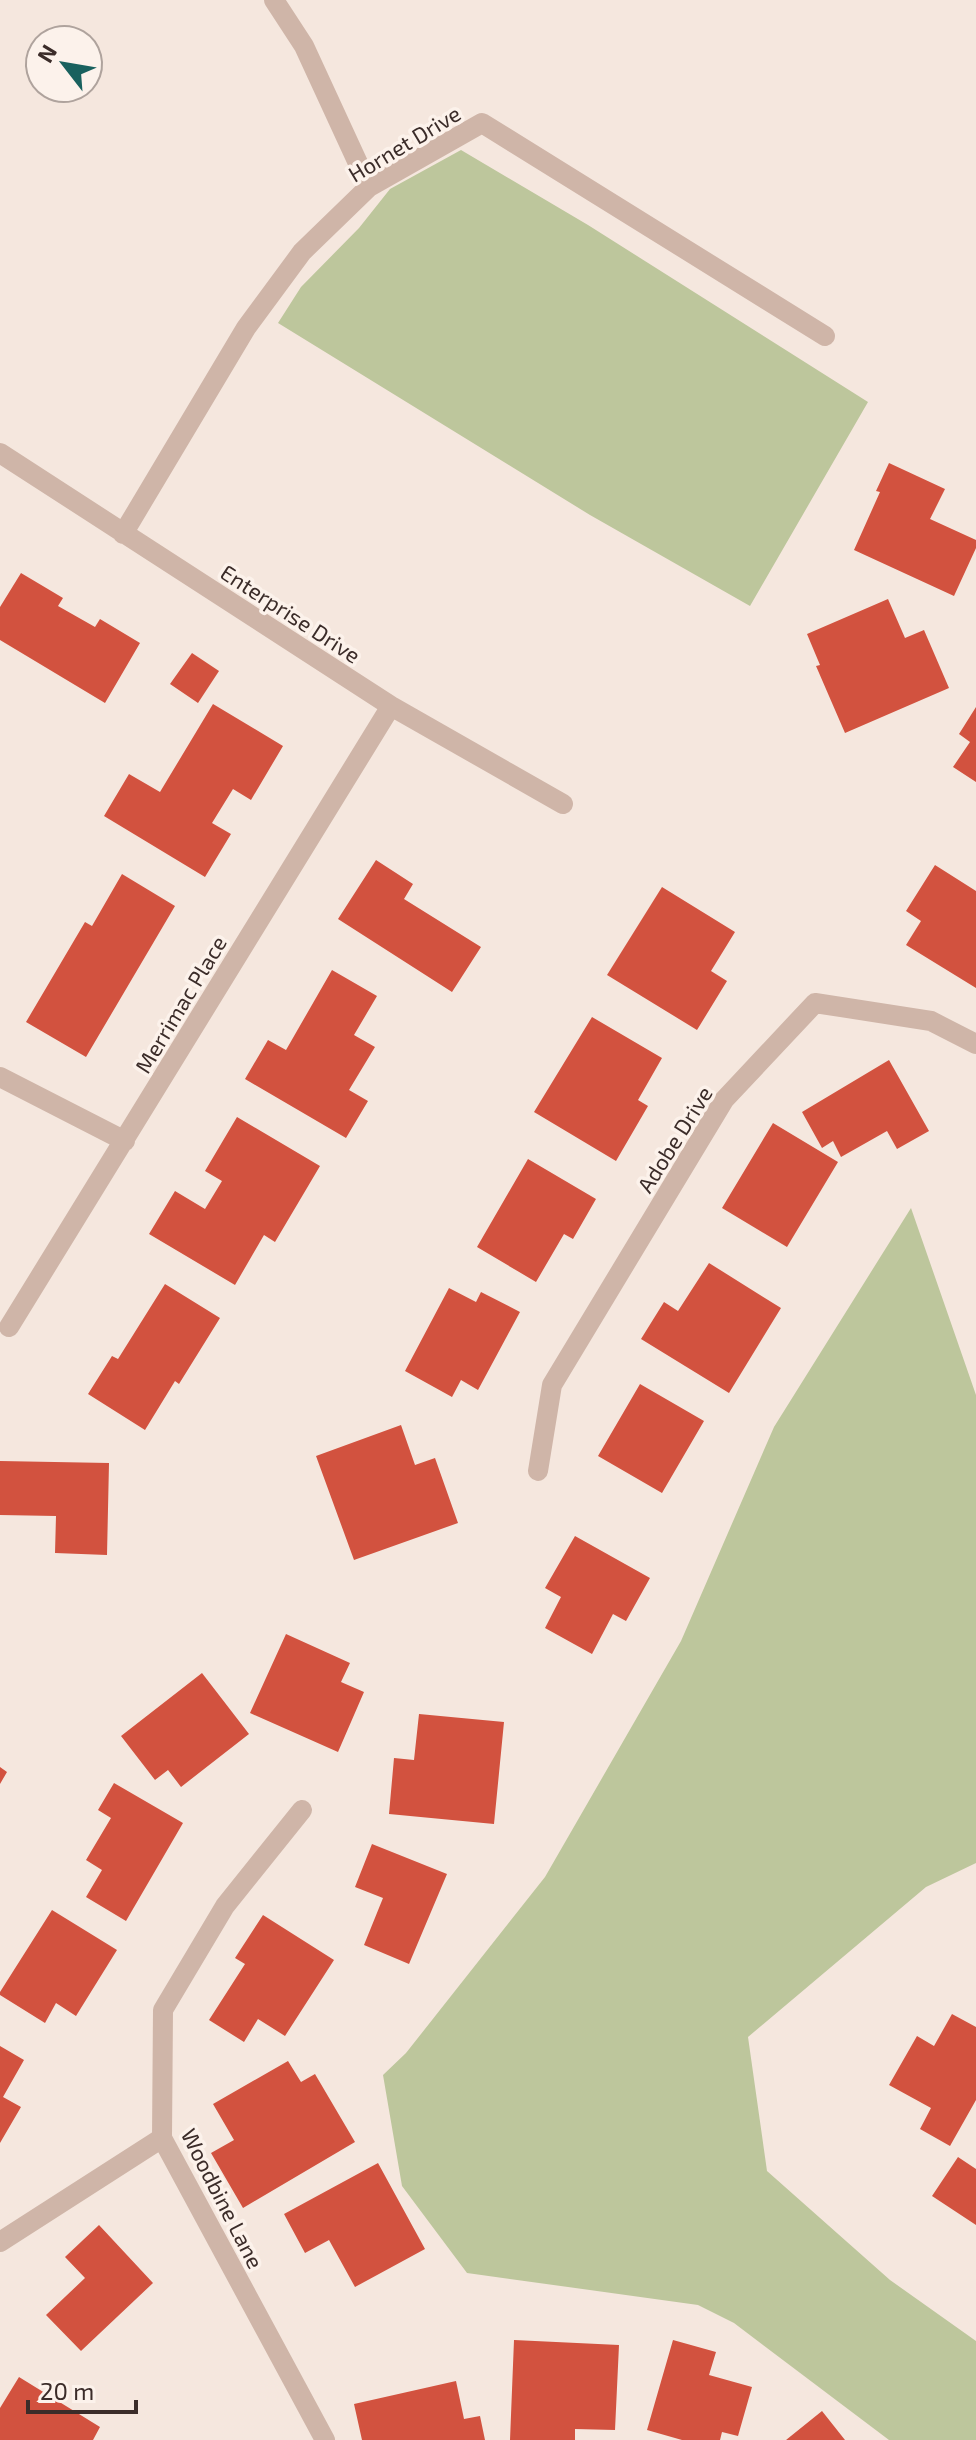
<svg xmlns="http://www.w3.org/2000/svg" width="976" height="2440" font-family="'Exo 2',sans-serif">
<style>
.green{fill:#bdc69c}
.building{fill:#d2523f}
.lines{fill:none;stroke-linecap:round;stroke-linejoin:round}
.street{stroke:#cfb5a8;stroke-width:20}
.labels{text-anchor:middle;dominant-baseline:central;stroke-width:7;stroke-linejoin:round;paint-order:stroke}
.street-label{font-size:22px;fill:#3b2c29;stroke:#fcf2eb}
</style>
<rect width="100%" height="100%" fill="#f5e7de"/>
<path class="green" d="M 461,150 L 588,225 L 868,402 L 750,606 L 590,515 L 278,323 L 301,287 L 359,228 L 390,189 Z
M 911,1208 L 976,1395 L 976,1863 L 926,1887 L 748,2037 L 767,2171 L 890,2280 L 976,2341 L 976,2440 L 889,2440 L 734,2323 L 698,2305 L 467,2273 L 402,2186 L 383,2075 L 406,2053 L 545,1877 L 681,1641 L 774,1427 Z"/>
<path class="building" d="M 889,463 L 945,489 L 930,519 L 976,540 L 976,548 L 954,596 L 854,550 L 880,492 L 876,491 Z
M 21,573 L 63,598 L 58,606 L 95,627 L 100,619 L 140,643 L 105,703 L 0,640 L 0,607 Z
M 888,599 L 905,638 L 924,630 L 949,688 L 845,733 L 816,666 L 820,665 L 807,634 Z
M 192,653 L 219,671 L 198,703 L 170,684 Z
M 213,704 L 283,746 L 251,800 L 233,789 L 212,823 L 231,834 L 205,877 L 104,816 L 129,774 L 160,792 Z
M 976,707 L 976,782 L 953,767 L 970,742 L 959,734 Z
M 376,860 L 413,884 L 404,899 L 481,947 L 452,992 L 338,919 Z
M 935,865 L 976,891 L 976,988 L 906,945 L 921,921 L 906,911 Z
M 122,874 L 175,906 L 86,1057 L 26,1022 L 85,922 L 92,926 Z
M 662,887 L 735,932 L 711,971 L 727,981 L 697,1030 L 607,975 Z
M 332,970 L 377,996 L 354,1035 L 375,1047 L 349,1090 L 368,1101 L 346,1138 L 245,1079 L 268,1040 L 286,1050 Z
M 592,1017 L 662,1058 L 638,1100 L 648,1106 L 616,1161 L 534,1112 Z
M 889,1060 L 929,1131 L 897,1149 L 887,1131 L 841,1157 L 833,1141 L 822,1148 L 802,1112 Z
M 237,1117 L 320,1166 L 275,1242 L 264,1235 L 235,1285 L 149,1234 L 175,1191 L 205,1209 L 222,1181 L 205,1171 Z
M 773,1123 L 838,1162 L 787,1247 L 722,1208 Z
M 528,1159 L 596,1199 L 573,1239 L 564,1234 L 536,1282 L 477,1247 Z
M 709,1263 L 781,1308 L 729,1393 L 641,1339 L 664,1302 L 678,1311 Z
M 165,1284 L 220,1318 L 179,1384 L 175,1381 L 145,1430 L 88,1394 L 112,1356 L 118,1359 Z
M 449,1288 L 476,1302 L 481,1292 L 520,1312 L 478,1390 L 461,1380 L 452,1397 L 405,1371 Z
M 640,1384 L 704,1421 L 662,1493 L 598,1456 Z
M 401,1425 L 415,1465 L 435,1458 L 458,1523 L 354,1560 L 316,1456 Z
M 0,1461 L 109,1463 L 107,1555 L 55,1553 L 56,1516 L 0,1515 Z
M 575,1536 L 650,1578 L 626,1621 L 613,1614 L 592,1654 L 545,1628 L 561,1597 L 545,1588 Z
M 286,1634 L 350,1663 L 341,1682 L 364,1692 L 338,1752 L 250,1713 Z
M 202,1673 L 249,1734 L 181,1787 L 168,1770 L 155,1780 L 121,1736 Z
M 419,1714 L 504,1722 L 494,1824 L 389,1814 L 394,1758 L 414,1760 Z
M 0,1767 L 7,1772 L 0,1784 Z
M 114,1783 L 183,1823 L 126,1921 L 86,1897 L 102,1870 L 86,1860 L 111,1818 L 98,1810 Z
M 372,1844 L 447,1874 L 409,1964 L 364,1945 L 383,1898 L 355,1887 Z
M 52,1910 L 117,1950 L 76,2016 L 56,2003 L 45,2023 L 0,1995 L 0,1992 Z
M 263,1915 L 334,1960 L 285,2036 L 258,2019 L 244,2042 L 209,2020 L 245,1964 L 235,1958 Z
M 952,2014 L 976,2027 L 976,2100 L 950,2146 L 920,2129 L 931,2108 L 889,2085 L 917,2036 L 934,2046 Z
M 0,2046 L 24,2060 L 3,2097 L 21,2107 L 0,2143 Z
M 288,2061 L 301,2082 L 315,2074 L 355,2142 L 243,2208 L 211,2153 L 234,2140 L 213,2104 Z
M 958,2157 L 976,2169 L 976,2225 L 932,2196 Z
M 378,2163 L 425,2249 L 355,2287 L 329,2240 L 305,2253 L 284,2214 Z
M 99,2225 L 153,2283 L 81,2351 L 46,2315 L 85,2278 L 65,2257 Z
M 514,2340 L 619,2345 L 615,2430 L 575,2429 L 575,2440 L 510,2440 Z
M 673,2340 L 716,2352 L 709,2375 L 752,2387 L 738,2436 L 722,2432 L 720,2440 L 682,2440 L 647,2430 Z
M 19,2377 L 100,2427 L 93,2440 L 0,2440 L 0,2408 Z
M 456,2381 L 464,2419 L 480,2416 L 485,2440 L 362,2440 L 354,2404 Z
M 822,2411 L 845,2440 L 786,2440 Z"/>
<g class="lines">
<path class="street" d="M 274,0 L 304,46 L 369,187
M 0,453 L 391,706 L 563,804
M 123,534 L 246,328 L 302,252 L 369,187 L 482,123 L 825,336
M 0,1077 L 125,1141
M 9,1327 L 391,706
M 538,1471 L 552,1385 L 724,1100 L 815,1003 L 931,1021 L 976,1044
M 302,1810 L 225,1906 L 163,2010 L 162,2138 L 325,2440
M 0,2242 L 162,2138"/>
</g>
<g class="labels">
<g class="street-label">
<text transform="translate(404 143) rotate(-31)">Hornet Drive</text>
<text transform="translate(291 613) rotate(33)">Enterprise Drive</text>
<text transform="translate(180 1004) rotate(-59)">Merrimac Place</text>
<text transform="translate(674 1139) rotate(-58)">Adobe Drive</text>
<text transform="translate(223 2198) rotate(63)">Woodbine Lane</text>
</g>
</g>
<g transform="translate(64 64) rotate(301)"><circle r="38" fill="#fcf2eb" stroke="#afa39d" stroke-width="2"/>
<path d="M0-6L14 30L0 20L-14 30Z" fill="#19615e"/>
<text y="-12" font-size="22" font-weight="bold" text-anchor="middle" fill="#3b2c29">N</text>
</g>
<path d="M28 2400v12h108v-12" fill="none" stroke="#3b2c29" stroke-width="4"/>
<text x="40" y="2400" font-size="24" fill="#3b2c29" stroke="#fcf2eb" stroke-width="6" paint-order="stroke">20 m</text>
</svg>
